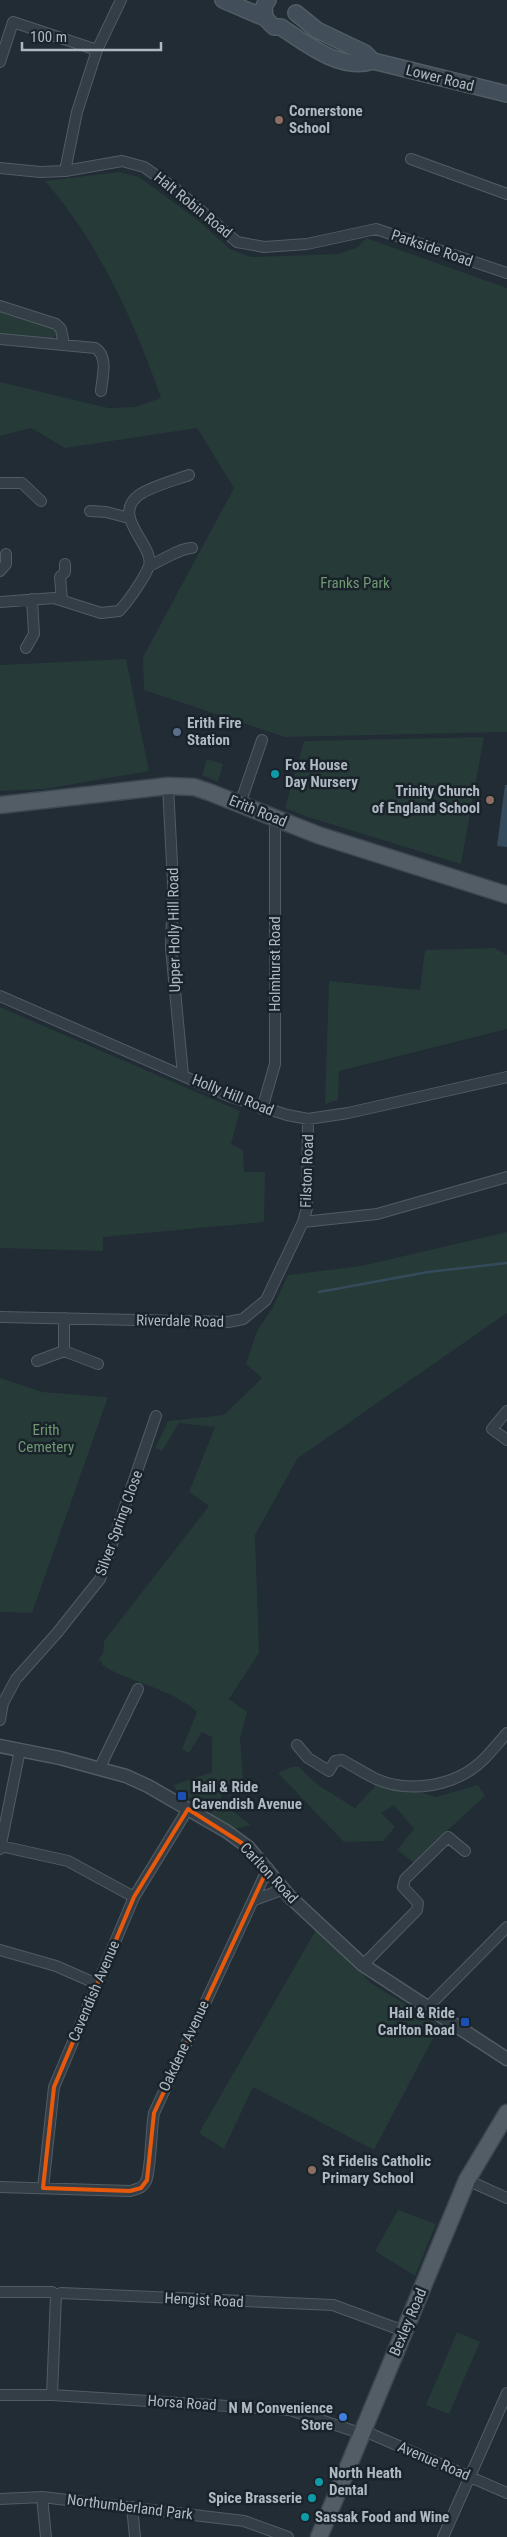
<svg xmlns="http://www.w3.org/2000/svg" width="507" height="2537" font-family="'Roboto Condensed',sans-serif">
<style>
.green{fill:#263a38}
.water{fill:#354b5c}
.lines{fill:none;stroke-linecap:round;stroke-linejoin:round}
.stream{stroke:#354b5c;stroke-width:2.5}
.minor-casing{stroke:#515c64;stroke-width:12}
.tertiary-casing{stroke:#515c64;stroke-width:15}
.secondary-casing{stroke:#515c64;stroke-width:18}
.primary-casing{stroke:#3d4750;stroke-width:19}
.minor{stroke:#343e46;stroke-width:10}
.tertiary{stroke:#343e46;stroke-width:12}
.secondary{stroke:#424e59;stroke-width:15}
.primary{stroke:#525d66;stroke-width:16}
.marked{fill:none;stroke:#e8590c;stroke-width:4;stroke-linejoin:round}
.education-dot{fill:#8d6e63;stroke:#1a232a;stroke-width:2}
.service-dot{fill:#5c6f8a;stroke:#1a232a;stroke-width:2}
.culture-dot{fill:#0f9aa8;stroke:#1a232a;stroke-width:2}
.transit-dot{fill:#1a4fb4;stroke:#1a232a;stroke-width:2}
.shop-dot{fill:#3f7fe0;stroke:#1a232a;stroke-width:2}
.labels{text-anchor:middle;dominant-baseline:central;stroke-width:5;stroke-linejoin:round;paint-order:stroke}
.street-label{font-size:15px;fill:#aeb9c3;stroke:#1a232a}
.poi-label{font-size:15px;font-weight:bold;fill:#aeb9c3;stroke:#1a232a;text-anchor:start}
.park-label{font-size:15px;fill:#6f9772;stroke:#1a232a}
</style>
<rect width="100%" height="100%" fill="#212c35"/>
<path class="green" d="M 119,172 L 139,177 L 195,218 L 230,249 L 251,257 L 339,254 L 358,247 L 366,238 L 507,288 L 507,732 L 285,737 L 144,690 L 143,657 L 234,488 L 197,428 L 65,448 L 31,428 L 0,436 L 0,382 L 108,408 L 135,407 L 161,398 C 134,321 99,243 45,181 Z
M 0,312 L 56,329 L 58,335 L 50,339 L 0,335 Z
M 126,659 L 149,771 L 45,789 L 0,791 L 0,665 Z
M 484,737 L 461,864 L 308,817 L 285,808 L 304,741 Z
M 207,759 L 223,764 L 218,782 L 202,775 Z
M 495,948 L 507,955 L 507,1029 L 339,1071 L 338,1100 L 325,1104 L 329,981 L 420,990 L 425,950 Z
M 0,1007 L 240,1111 L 231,1144 L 243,1150 L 244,1172 L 265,1172 L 264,1222 L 103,1237 L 103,1251 L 0,1248 Z
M 507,1232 L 507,1313 L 298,1458 L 255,1535 L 259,1653 L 229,1699 L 247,1712 L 240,1738 L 243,1779 L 221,1792 L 221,1802 L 251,1825 L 230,1830 L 213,1817 L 203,1798 L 180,1798 L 174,1785 L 212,1772 L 212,1737 L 202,1732 L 189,1753 L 182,1749 L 197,1712 C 169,1687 132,1684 102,1665 L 102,1662 L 98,1660 L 103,1653 L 104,1641 L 209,1506 L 189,1492 L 215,1427 L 179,1423 L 162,1451 L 155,1448 L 168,1421 L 224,1415 L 262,1378 L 246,1364 L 257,1331 L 272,1309 L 288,1275 L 361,1266 Z
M 0,1378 L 42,1392 L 108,1397 L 32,1613 L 0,1612 Z
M 291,1767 L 299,1767 L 318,1785 L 355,1808 L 376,1785 L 402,1787 L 436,1797 L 478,1785 L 485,1796 L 448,1830 L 417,1865 L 397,1850 L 414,1829 L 394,1805 L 381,1813 L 395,1827 L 383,1841 L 344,1842 L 278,1773 Z
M 320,1923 L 369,1982 L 440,2025 L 374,2150 L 253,2087 L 224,2149 L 199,2133 Z
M 398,2210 L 436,2224 L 415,2276 L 375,2251 Z
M 457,2332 L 480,2342 L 449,2414 L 426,2405 Z"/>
<path class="water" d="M 505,785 L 507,785 L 507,847 L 497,846 Z"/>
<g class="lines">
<path class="stream" d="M 319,1292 L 428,1272 L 507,1263"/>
<defs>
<path id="minor" d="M 0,62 L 13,22 L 97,50
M 411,159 L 507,194
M 0,168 L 40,172 L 65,171 L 122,161 L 144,167 L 177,190 L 237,242 L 264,247 L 307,244 L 376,229 L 507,273
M 65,171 L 77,112 L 97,50 L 121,0
M 0,306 L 56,324 L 61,329 L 64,345
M 0,339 L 95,348 C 109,356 102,378 101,391
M 0,483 L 22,483 L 41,501
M 90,511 L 106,512 L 129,518
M 149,566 C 161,561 180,548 192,548
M 0,571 L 6,564 L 6,554
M 62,600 L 60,577 L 65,572 L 65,564
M 0,602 L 54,598 L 101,613 L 119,611 C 128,602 145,577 149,566 C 155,545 110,517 139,495 C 150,487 175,480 189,475
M 26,648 L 34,634 L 32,599
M 168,786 L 173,883 L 171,948 L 183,1075
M 240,804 L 262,740
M 0,996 L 229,1096 L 287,1115 L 308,1119 L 348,1113 L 507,1077
M 262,1109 L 275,1064 L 275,819
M 303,1222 L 377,1214 L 507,1177
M 0,1317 L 228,1322 L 243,1319 L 266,1300 L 303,1222 L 307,1208 L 308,1119
M 64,1351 L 98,1364
M 37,1361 L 64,1351 L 64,1318
M 507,1411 L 492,1429 L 507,1440
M 0,1720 L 3,1703 L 16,1679 L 57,1633 L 100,1579 L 156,1416
M 297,1745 L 308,1758 L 329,1771 L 335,1761 L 342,1760 C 353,1766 364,1773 376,1779 C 411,1794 457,1786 484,1759 C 492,1751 499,1742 507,1733
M 100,1767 L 138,1689
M 1,1846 L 68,1861 L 134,1897
M 0,1849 L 20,1750
M 254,1900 L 284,1889
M 0,1950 L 56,1966 L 97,1984
M 363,1965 L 417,1910 L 418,1903 L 403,1887 L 405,1879 L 448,1837 L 465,1851
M 427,2008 L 507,1927
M 467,2180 L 507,2198
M 0,2187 L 130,2191 C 137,2189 143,2188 146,2181 C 151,2172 151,2128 154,2113 L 268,1868
M 43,2188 L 54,2087 L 134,1897 L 188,1809
M 0,2292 L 52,2292 L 56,2295 L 61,2293 L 333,2305 L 404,2331
M 0,2395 L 52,2395 L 290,2410 L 360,2433
M 52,2395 L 56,2295
M 362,2430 L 507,2493
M 42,2497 L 46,2537
M 0,2499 L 42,2497 L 244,2521 L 288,2537
M 132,2507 L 135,2537
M 443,2537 L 507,2393"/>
<path id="tertiary" d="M 0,1746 L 60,1758 L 126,1776 L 148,1786 L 226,1831 L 248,1847 L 290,1897 L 363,1965 L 507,2059"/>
<path id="secondary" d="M 223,0 L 265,18 L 274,27 L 281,27 C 306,44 342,72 373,61
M 296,13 L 317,30 L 365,53 L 373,61 L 507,94
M 265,18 L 264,6 L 268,0"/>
<path id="primary" d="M 0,805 L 168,786 L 194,787 L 209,792 L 318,835 L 507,895
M 319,2537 L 467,2180 L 507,2113"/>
</defs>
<use href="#minor" class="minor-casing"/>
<use href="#tertiary" class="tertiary-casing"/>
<use href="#secondary" class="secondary-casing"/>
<use href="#primary" class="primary-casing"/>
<use href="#minor" class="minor"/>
<use href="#tertiary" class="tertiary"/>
<use href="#secondary" class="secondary"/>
<use href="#primary" class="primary"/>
</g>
<path class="marked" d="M 188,1809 L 248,1847 L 268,1868 L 154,2113 L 147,2180 L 141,2188 L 130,2191 L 43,2188 L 54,2087 L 134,1897 Z"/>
<g class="education-dot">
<circle cx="279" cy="120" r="5"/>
<circle cx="490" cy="800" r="5"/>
<circle cx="312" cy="2170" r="5"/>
</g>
<circle class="service-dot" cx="177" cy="732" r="5"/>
<g class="culture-dot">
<circle cx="275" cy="774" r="5"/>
<circle cx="319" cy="2482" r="5"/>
<circle cx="312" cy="2498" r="5"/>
<circle cx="305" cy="2517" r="5"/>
</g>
<g class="transit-dot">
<rect x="177" y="1791" width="10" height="10" rx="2.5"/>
<rect x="460" y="2017" width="10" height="10" rx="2.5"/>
</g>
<circle class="shop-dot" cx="343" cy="2417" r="5"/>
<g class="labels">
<g class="street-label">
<text transform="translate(440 78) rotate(14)">Lower Road</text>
<text transform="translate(193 205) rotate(39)">Halt Robin Road</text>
<text transform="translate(432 248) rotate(19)">Parkside Road</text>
<text transform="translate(258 811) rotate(22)">Erith Road</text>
<text transform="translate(174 930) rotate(-91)">Upper Holly Hill Road</text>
<text transform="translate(275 964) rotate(-90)">Holmhurst Road</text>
<text transform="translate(233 1095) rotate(22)">Holly Hill Road</text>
<text transform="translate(307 1171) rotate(-88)">Filston Road</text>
<text transform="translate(180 1321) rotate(1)">Riverdale Road</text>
<text transform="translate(119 1523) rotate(-70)">Silver Spring Close</text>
<text transform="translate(269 1873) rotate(47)">Carlton Road</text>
<text transform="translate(94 1991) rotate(-67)">Cavendish Avenue</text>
<text transform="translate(184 2046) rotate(-65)">Oakdene Avenue</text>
<text transform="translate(204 2300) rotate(3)">Hengist Road</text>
<text transform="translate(408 2322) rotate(-67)">Bexley Road</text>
<text transform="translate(182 2403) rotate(4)">Horsa Road</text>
<text transform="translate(434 2461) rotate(23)">Avenue Road</text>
<text transform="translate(130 2507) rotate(7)">Northumberland Park</text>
</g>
<g class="poi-label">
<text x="289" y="111">Cornerstone<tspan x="289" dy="17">School</tspan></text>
<text x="187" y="723">Erith Fire<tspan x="187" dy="17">Station</tspan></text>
<text x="285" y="765">Fox House<tspan x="285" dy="17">Day Nursery</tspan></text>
<text x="480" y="791" text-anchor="end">Trinity Church<tspan x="480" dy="17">of England School</tspan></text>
<text x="192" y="1787">Hail &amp; Ride<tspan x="192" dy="17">Cavendish Avenue</tspan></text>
<text x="455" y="2013" text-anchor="end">Hail &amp; Ride<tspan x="455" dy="17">Carlton Road</tspan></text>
<text x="322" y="2161">St Fidelis Catholic<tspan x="322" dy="17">Primary School</tspan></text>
<text x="333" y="2408" text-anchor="end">N M Convenience<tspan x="333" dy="17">Store</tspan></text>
<text x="329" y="2473">North Heath<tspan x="329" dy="17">Dental</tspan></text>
<text x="302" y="2498" text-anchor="end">Spice Brasserie</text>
<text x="315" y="2517">Sassak Food and Wine</text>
</g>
<g class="park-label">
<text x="355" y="583">Franks Park</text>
<text x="46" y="1430">Erith<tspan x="46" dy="17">Cemetery</tspan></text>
</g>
</g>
<path d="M22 42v8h139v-8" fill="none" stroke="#aeb9c3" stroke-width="2.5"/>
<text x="30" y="42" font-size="15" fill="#aeb9c3" stroke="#1a232a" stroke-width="4" paint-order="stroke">100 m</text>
</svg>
